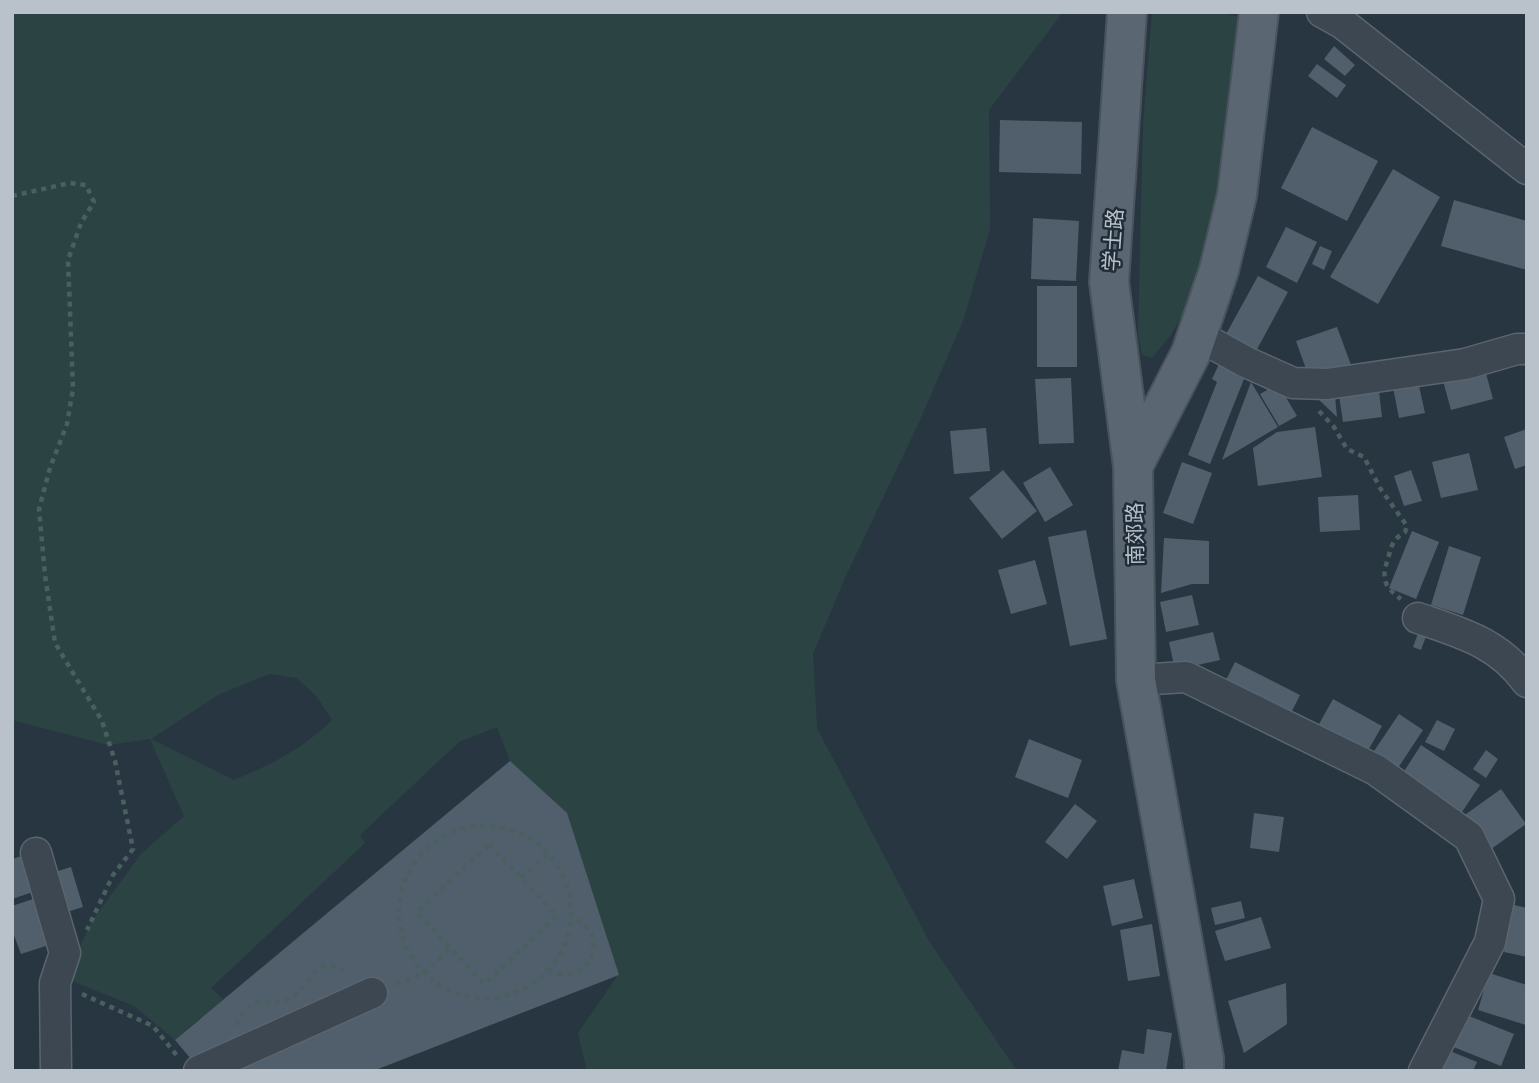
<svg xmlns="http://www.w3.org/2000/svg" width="1539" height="1083" font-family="Lato,'Noto Sans SC',sans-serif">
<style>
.green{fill:#2b4443;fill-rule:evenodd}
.building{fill:#515f6c}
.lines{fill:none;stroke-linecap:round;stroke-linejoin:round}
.minor-casing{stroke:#5a656f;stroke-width:33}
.major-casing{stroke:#48535e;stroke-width:42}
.path{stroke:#4a6060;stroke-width:4.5;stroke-dasharray:5 5;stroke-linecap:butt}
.minor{stroke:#3c4751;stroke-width:30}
.major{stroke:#5a6671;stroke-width:38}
.labels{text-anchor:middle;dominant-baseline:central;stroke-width:5;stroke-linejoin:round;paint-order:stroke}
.street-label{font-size:21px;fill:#b9c2cb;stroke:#202c37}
</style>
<rect width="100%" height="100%" fill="#283641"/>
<path class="green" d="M 12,12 L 1063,12 L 989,110 L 990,229 L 963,321 L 920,420 L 844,580 L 813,654 L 817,728 L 929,941 L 1017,1071 L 587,1071 L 578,1033 L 618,975 L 221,1045 L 201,1017 L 175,1040 L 134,1006 L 65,978 L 92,921 L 141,854 L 184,816 L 150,739 L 108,745 L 12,720 ZM 269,674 L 297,678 L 317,697 L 332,720 C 304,748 271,765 234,780 L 151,739 L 218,695 ZM 497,727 L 510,761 L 223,999 L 211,988 L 365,843 L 360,835 L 459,742 Z
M 1152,12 L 1217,12 L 1250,19 L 1201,284 L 1170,336 L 1152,358 L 1142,355 L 1138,335 L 1143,124 Z"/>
<path class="building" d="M 1334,46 L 1355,65 L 1345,76 L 1324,59 Z
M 1317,64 L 1346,85 L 1337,98 L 1308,76 Z
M 1000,120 L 1082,122 L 1081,174 L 999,172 Z
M 1312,127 L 1378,161 L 1347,221 L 1281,188 Z
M 1393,169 L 1440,197 L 1378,304 L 1330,277 Z
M 1454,200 L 1527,221 L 1527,270 L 1441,246 Z
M 1033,218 L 1079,221 L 1076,281 L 1031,279 Z
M 1286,227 L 1317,242 L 1297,283 L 1266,267 Z
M 1320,246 L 1332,251 L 1324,270 L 1312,264 Z
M 1258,276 L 1288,292 L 1255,353 L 1225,336 Z
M 1037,286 L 1077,286 L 1077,367 L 1037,367 Z
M 1337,327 L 1351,365 L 1310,380 L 1296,341 Z
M 1220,362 L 1246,374 L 1210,464 L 1188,455 L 1217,382 L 1212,379 Z
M 1484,366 L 1493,399 L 1451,410 L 1442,377 Z
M 1417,377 L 1425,413 L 1399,418 L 1392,382 Z
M 1071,378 L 1074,443 L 1039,444 L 1035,379 Z
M 1251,382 L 1278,427 L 1222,460 Z
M 1378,383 L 1382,417 L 1343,422 L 1338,389 Z
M 1278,384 L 1297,416 L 1279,426 L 1260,394 Z
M 1335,396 L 1337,417 L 1316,397 Z
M 1315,427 L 1322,477 L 1258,486 L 1253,448 L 1277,432 Z
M 986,428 L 990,471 L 954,474 L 950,431 Z
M 1527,429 L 1527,465 L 1515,469 L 1504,437 Z
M 1469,453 L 1478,490 L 1441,498 L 1432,462 Z
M 1182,462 L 1212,473 L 1193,524 L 1163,513 Z
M 1050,467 L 1073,505 L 1045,522 L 1023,483 Z
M 1003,470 L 1037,511 L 1002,539 L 969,498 Z
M 1411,470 L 1422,501 L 1404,506 L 1394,476 Z
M 1358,495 L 1360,530 L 1320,532 L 1318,497 Z
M 1086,530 L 1107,639 L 1070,646 L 1048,537 Z
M 1412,531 L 1439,542 L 1416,599 L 1389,588 Z
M 1164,538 L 1209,541 L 1209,584 L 1192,584 L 1161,593 Z
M 1449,546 L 1481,557 L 1463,615 L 1431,605 Z
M 1035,560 L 1047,604 L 1011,614 L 998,570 Z
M 1192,595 L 1199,625 L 1166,632 L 1160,602 Z
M 1420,628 L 1428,631 L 1421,650 L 1413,647 Z
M 1213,632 L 1220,660 L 1175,670 L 1169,642 Z
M 1235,662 L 1300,695 L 1290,715 L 1225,682 Z
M 1333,699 L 1382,726 L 1366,754 L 1318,726 Z
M 1399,714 L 1423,730 L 1396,771 L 1372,754 Z
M 1437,720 L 1455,729 L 1444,751 L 1425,742 Z
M 1029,739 L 1082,760 L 1068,798 L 1015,777 Z
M 1421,745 L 1480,785 L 1460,815 L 1401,776 Z
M 1486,750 L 1498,759 L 1486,778 L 1473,769 Z
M 510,761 L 567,813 L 619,975 L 373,1071 L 201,1071 L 175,1040 Z
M 1501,789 L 1526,824 L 1487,852 L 1462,817 Z
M 1075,804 L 1097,821 L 1067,859 L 1045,842 Z
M 1254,813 L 1284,817 L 1279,852 L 1250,848 Z
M 25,855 L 36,891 L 12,899 L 12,859 Z
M 71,867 L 83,907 L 67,912 L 55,872 Z
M 1134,879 L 1143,918 L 1112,926 L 1103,886 Z
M 39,897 L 55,943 L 21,954 L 12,930 L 12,906 Z
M 1241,901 L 1245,918 L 1215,925 L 1211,908 Z
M 1514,905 L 1527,908 L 1527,957 L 1504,952 Z
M 1261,917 L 1271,948 L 1225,961 L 1215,931 Z
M 1152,924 L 1160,976 L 1128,981 L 1120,930 Z
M 1489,973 L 1527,985 L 1526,1025 L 1478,1010 Z
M 1286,983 L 1287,1024 L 1244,1053 L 1228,1001 Z
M 1464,1014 L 1514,1034 L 1501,1066 L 1451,1046 Z
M 1147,1029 L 1172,1033 L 1166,1071 L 1118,1071 L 1122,1050 L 1144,1054 Z
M 1450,1051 L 1477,1062 L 1473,1071 L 1442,1071 Z"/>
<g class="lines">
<defs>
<path id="minor" d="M 1322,12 L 1342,23 L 1527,169
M 1197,335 L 1246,362 L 1293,383 L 1327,384 L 1465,364 L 1517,349 L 1527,349
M 1418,618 C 1462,633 1499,643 1527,682
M 1136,680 L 1186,677 L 1231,699 L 1376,770 L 1469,837 L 1499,899 L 1490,942 L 1424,1071
M 36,853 L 65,953 L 55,983 L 56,1071
M 199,1071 L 372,993"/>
<path id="major" d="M 1127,12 L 1109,282 L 1133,466
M 1204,1071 L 1204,1059 L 1136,680 L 1133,466 L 1191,353 L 1219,270 L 1237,195 L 1259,12"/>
</defs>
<use href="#minor" class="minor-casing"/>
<use href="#major" class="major-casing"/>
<path class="path" d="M 12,196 L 70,183 L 86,185 L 94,202 L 81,223 L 68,260 L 73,389 L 67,424 L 50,468 L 39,509 L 45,575 L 55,643 L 102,721 L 115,761 L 133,849 L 113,875 L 87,930
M 1319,411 L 1334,427 L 1347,449 L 1364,457 L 1380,488 L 1407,526 L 1405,532 C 1395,538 1392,543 1389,555 C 1382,577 1381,584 1401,599
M399 912a86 86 0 1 1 172 0a86 86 0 1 1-172 0Z
M 489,844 L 557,916 L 484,984 L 417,913 Z
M 521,878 L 547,854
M 548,971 C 579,983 599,962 591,931 L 577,919 L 571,917
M 396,984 L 425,973 L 450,948
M 82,994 L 153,1026 L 178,1057
M 236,1025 L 244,1012 L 253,1003 C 264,1002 277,1004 287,1000 C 315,987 310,948 349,975"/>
<use href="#minor" class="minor"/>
<use href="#major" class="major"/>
</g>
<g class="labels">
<g class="street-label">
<text transform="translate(1112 240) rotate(-86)">学士路</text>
<text transform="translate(1134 534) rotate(-91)">南郊路</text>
</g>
</g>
<rect width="1539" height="1083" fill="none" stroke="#b9c2cb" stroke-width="28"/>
</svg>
